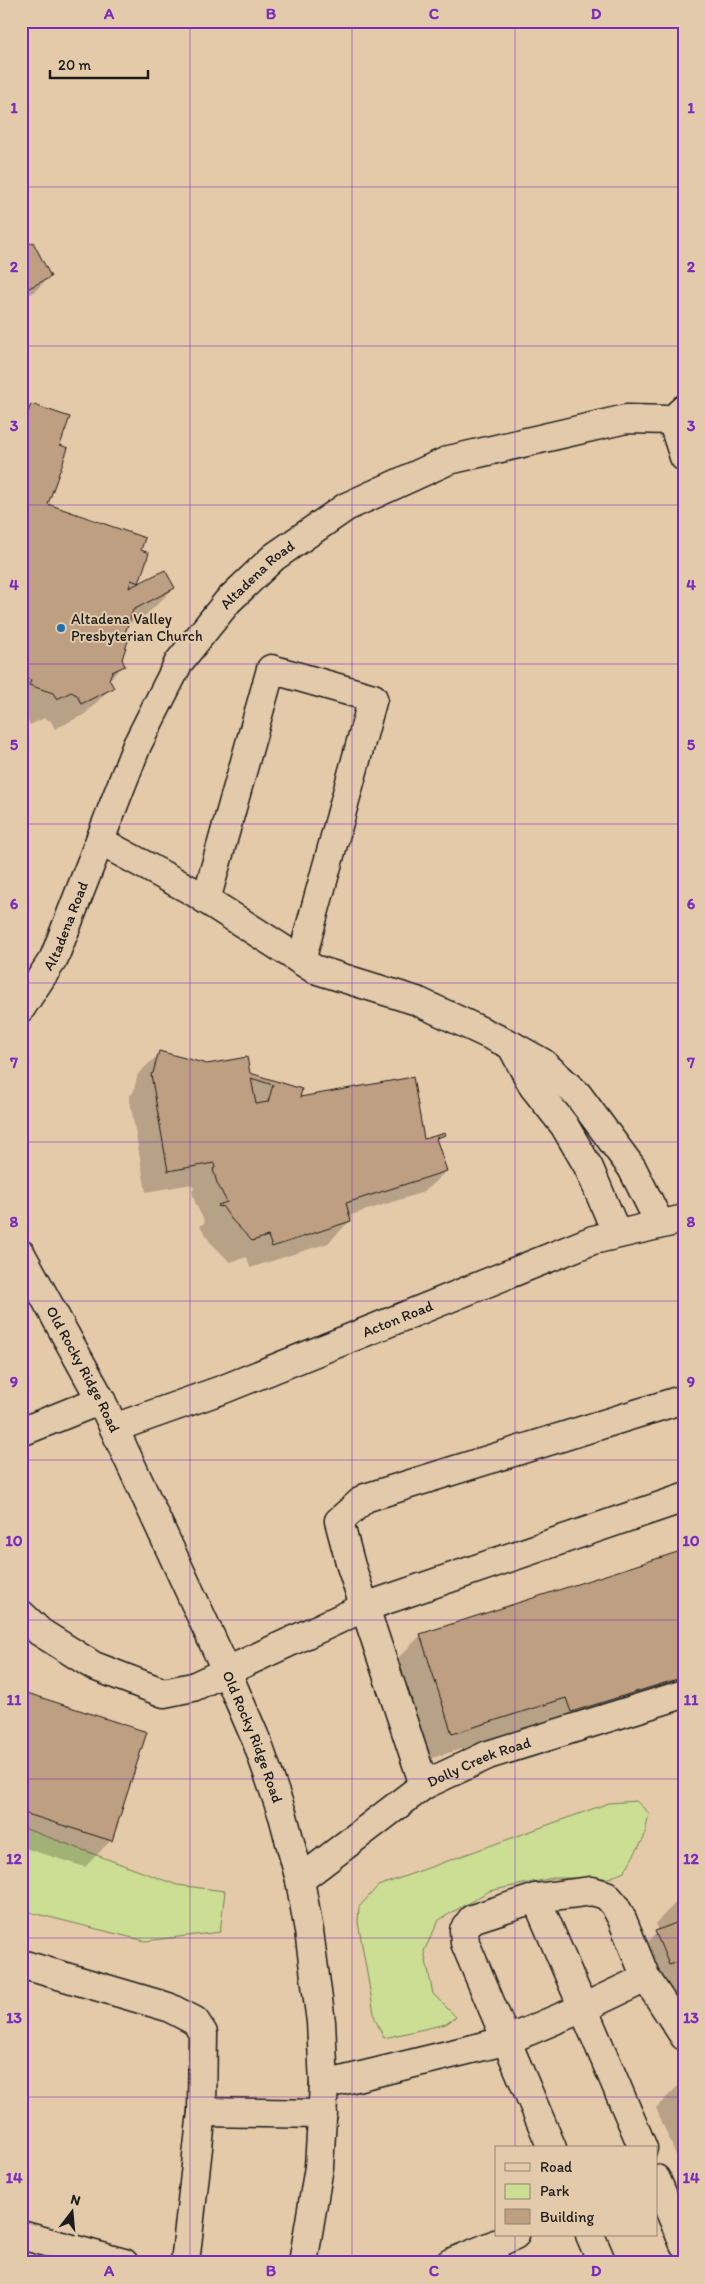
<svg xmlns="http://www.w3.org/2000/svg" width="705" height="2284" font-family="Itim,sans-serif">
<style>
.green{fill:#cbde93;stroke:#747d58}
.shadow{fill:#0003}
.building{fill:#bf9f82;stroke:#1c1c1c;fill-rule:evenodd}
.lines{fill:none;stroke-linecap:round;stroke-linejoin:round}
.minor-casing{stroke:#1c1c1c;stroke-width:31}
.minor{stroke:#e2caab;stroke-width:28}
.grid{fill:none;stroke:#7b2cbf;stroke-width:1;stroke-opacity:0.55}
.poi-dot{fill:#1f6fb2;stroke:#e2caab;stroke-width:2}
.labels{text-anchor:middle;dominant-baseline:central;stroke-width:4;stroke-linejoin:round;paint-order:stroke}
.street-label{font-size:15px;fill:#1c1c1c;stroke:#e2caab}
.poi-label{font-size:15px;fill:#1c1c1c;stroke:#e2caab;text-anchor:start}
.neatline{fill:none;stroke:#7b2cbf;stroke-width:2}
.grid-label{font-size:16px;text-anchor:middle;font-weight:bold;fill:#7b2cbf}
</style>
<rect width="100%" height="100%" fill="#e5caa9"/>
<filter id="ink" filterUnits="userSpaceOnUse"><feTurbulence type="fractalNoise" baseFrequency=".02" numOctaves="2"/><feDisplacementMap in="SourceGraphic" scale="10" xChannelSelector="R" yChannelSelector="G"/><feConvolveMatrix kernelMatrix="1 2 1 2 8 2 1 2 1" color-interpolation-filters="sRGB"/></filter>
<g filter="url(#ink)">
<path class="green" d="M 636,1801 L 649,1813 L 644,1838 L 624,1872 L 609,1878 L 553,1878 L 489,1891 L 439,1920 L 424,1951 L 433,1994 L 456,2017 L 446,2024 L 384,2038 L 375,2019 L 358,1922 L 359,1907 L 378,1886 L 609,1803 Z
M 21,1827 L 177,1885 L 225,1891 L 220,1932 L 145,1941 L 21,1910 Z"/>
<path class="shadow" d="M 21,250 L 49,277 L 34,292 L 21,299 Z
M 32,405 L 59,446 L 46,505 L 139,551 L 138,582 L 133,587 L 174,588 L 147,614 L 126,625 L 120,660 L 123,666 L 109,680 L 112,687 L 85,714 L 55,729 L 51,721 L 44,718 L 30,725 L 27,719 L 21,717 L 21,416 Z
M 160,1053 L 249,1074 L 300,1090 L 298,1098 L 423,1141 L 446,1171 L 424,1192 L 348,1216 L 350,1221 L 328,1243 L 250,1268 L 247,1257 L 230,1262 L 210,1242 L 200,1226 L 205,1222 L 196,1205 L 192,1191 L 194,1189 L 192,1184 L 146,1192 L 129,1096 L 133,1093 L 138,1074 Z
M 684,1552 L 684,1694 L 544,1738 L 540,1724 L 426,1760 L 394,1662 L 421,1635 Z
M 21,1693 L 111,1840 L 85,1867 L 21,1847 Z
M 682,1896 L 684,1896 L 684,2064 L 652,1988 L 629,1959 L 659,1931 L 656,1923 Z
M 684,2080 L 684,2174 L 656,2108 Z"/>
<path class="building" d="M 33,242 L 51,277 L 21,292 L 21,248 Z
M 31,404 L 70,417 L 60,445 L 68,448 L 48,504 L 145,538 L 141,550 L 149,553 L 139,583 L 131,580 L 129,588 L 165,570 L 175,588 L 133,610 L 125,633 L 130,635 L 122,659 L 125,666 L 112,672 L 109,679 L 114,688 L 81,704 L 77,695 L 71,692 L 57,699 L 53,693 L 29,685 L 31,680 L 21,676 L 21,432 Z
M 159,1051 L 207,1064 L 247,1057 L 250,1073 L 302,1089 L 300,1097 L 413,1077 L 424,1139 L 445,1133 L 446,1135 L 436,1138 L 447,1171 L 346,1203 L 351,1221 L 272,1247 L 268,1236 L 252,1241 L 232,1220 L 222,1206 L 219,1207 L 218,1205 L 227,1202 L 217,1183 L 213,1169 L 215,1168 L 214,1163 L 168,1171 L 151,1074 L 153,1073 ZM 251,1078 L 273,1085 L 268,1102 L 256,1104 Z
M 684,1550 L 684,1677 L 571,1712 L 566,1698 L 452,1734 L 420,1634 Z
M 21,1691 L 147,1732 L 112,1841 L 21,1812 Z
M 684,1920 L 684,1974 L 679,1962 L 669,1965 L 655,1931 Z"/>
<g class="lines">
<defs>
<g id="minor">
<path d="M 672,420 L 684,457"/>
<path d="M 100,841 L 194,892 L 314,969 L 417,1001 L 511,1045 L 543,1063 L 578,1095 L 632,1168 L 660,1224"/>
<path d="M 206,900 L 271,669 L 373,698 L 301,961"/>
<path id="s1" d="M 21,1008 L 54,958 L 137,745 L 179,662 L 228,601 L 274,557 L 346,507 L 449,460 L 626,419 L 672,420 L 684,409"/>
<path d="M 511,1045 L 533,1086 L 564,1125 L 589,1168 L 617,1234"/>
<path id="s2" d="M 21,1254 L 101,1400 L 226,1670 L 257,1742 L 283,1816 L 300,1880 L 309,1931 L 321,2022 L 324,2085 L 319,2167 L 303,2263"/>
<path id="s3" d="M 114,1428 L 224,1389 L 593,1240 L 684,1219"/>
<path d="M 21,1432 L 101,1400"/>
<path d="M 21,1614 L 40,1632 L 94,1666 L 164,1693 L 193,1687 L 365,1607 L 684,1498"/>
<path d="M 424,1785 L 351,1566 L 339,1521 L 365,1498 L 684,1399"/>
<path id="s4" d="M 300,1880 L 424,1785 L 488,1755 L 684,1694"/>
<path d="M 536,1898 L 592,1891 L 606,1895 L 614,1904 L 622,1919 L 646,1978"/>
<path d="M 21,1964 L 168,2007 L 195,2021 L 203,2033 L 202,2112 L 185,2263"/>
<path d="M 324,2085 L 505,2041 L 583,2008 L 646,1978 L 684,2036"/>
<path d="M 202,2112 L 323,2114"/>
<path d="M 552,2148 L 465,1943 L 464,1930 L 472,1919 L 536,1898 L 643,2148"/>
<path d="M 656,2179 L 684,2244"/>
<path d="M 21,2235 L 124,2263"/>
<path d="M 590,2235 L 602,2263"/>
<path d="M 489,2247 L 515,2235"/>
<path d="M 450,2263 L 489,2247 L 496,2263"/>
</g>
</defs>
<use href="#minor" class="minor-casing"/>
<use href="#minor" class="minor"/>
</g>
</g>
<path class="grid" d="M 190,21 L 190,2263M 352,21 L 352,2263M 515,21 L 515,2148M 21,187 L 684,187M 21,346 L 684,346M 21,505 L 684,505M 21,664 L 684,664M 21,824 L 684,824M 21,983 L 684,983M 21,1142 L 684,1142M 21,1301 L 684,1301M 21,1460 L 684,1460M 21,1620 L 684,1620M 21,1779 L 684,1779M 21,1938 L 684,1938M 21,2097 L 684,2097M 515,2235 L 515,2263"/>
<circle class="poi-dot" cx="61" cy="628" r="5"/>
<g class="labels">
<g class="street-label">
<text stroke="none"><textPath href="#s1" startOffset="499">Altadena Road</textPath></text>
<text stroke="none"><textPath href="#s1" startOffset="94">Altadena Road</textPath></text>
<text stroke="none"><textPath href="#s3" startOffset="304">Acton Road</textPath></text>
<text stroke="none"><textPath href="#s2" startOffset="131">Old Rocky Ridge Road</textPath></text>
<text stroke="none"><textPath href="#s2" startOffset="536">Old Rocky Ridge Road</textPath></text>
<text stroke="none"><textPath href="#s4" startOffset="216">Dolly Creek Road</textPath></text>
</g>
<g class="poi-label">
<text x="71" y="619">Altadena Valley<tspan x="71" dy="17">Presbyterian Church</tspan></text>
</g>
</g>
<rect width="705" height="2284" fill="none" stroke="#e2caab" stroke-width="55"/>
<rect x="495" y="2146" width="162" height="90" fill="#e2caab" stroke="#938472"/>
<rect x="505" y="2163" width="25" height="8" fill="#e2caab" stroke="#938472"/>
<text x="540" y="2172" font-size="15" fill="#1c1c1c">Road</text>
<rect x="505" y="2184" width="25" height="15" fill="#cbde93" stroke="#938472"/>
<text x="540" y="2196" font-size="15" fill="#1c1c1c">Park</text>
<rect x="505" y="2209" width="25" height="15" fill="#bf9f82" stroke="#938472"/>
<text x="540" y="2222" font-size="15" fill="#1c1c1c">Building</text>
<g transform="translate(72 2212) rotate(16)" stroke="#e2caab" stroke-width="4" paint-order="stroke">
<path d="M0-4L9 19L0 12L-9 19Z" fill="#1c1c1c"/>
<text y="-8" font-size="14" font-weight="bold" text-anchor="middle" fill="#1c1c1c">N</text>
</g>
<path d="M50 70v8h98v-8" fill="none" stroke="#1c1c1c" stroke-width="2.5"/>
<text x="58" y="70" font-size="15" fill="#1c1c1c" stroke="#e2caab" stroke-width="4" paint-order="stroke">20 m</text>
<rect x="28" y="28" width="650" height="2228" class="neatline"/>
<g class="grid-label">
<text x="109" y="19">A</text>
<text x="271" y="19">B</text>
<text x="434" y="19">C</text>
<text x="596" y="19">D</text>
<text x="14" y="113">1</text>
<text x="691" y="113">1</text>
<text x="14" y="272">2</text>
<text x="691" y="272">2</text>
<text x="14" y="431">3</text>
<text x="691" y="431">3</text>
<text x="14" y="590">4</text>
<text x="691" y="590">4</text>
<text x="14" y="750">5</text>
<text x="691" y="750">5</text>
<text x="14" y="909">6</text>
<text x="691" y="909">6</text>
<text x="14" y="1068">7</text>
<text x="691" y="1068">7</text>
<text x="14" y="1227">8</text>
<text x="691" y="1227">8</text>
<text x="14" y="1387">9</text>
<text x="691" y="1387">9</text>
<text x="14" y="1546">10</text>
<text x="691" y="1546">10</text>
<text x="14" y="1705">11</text>
<text x="691" y="1705">11</text>
<text x="14" y="1864">12</text>
<text x="691" y="1864">12</text>
<text x="14" y="2023">13</text>
<text x="691" y="2023">13</text>
<text x="14" y="2183">14</text>
<text x="691" y="2183">14</text>
<text x="109" y="2276">A</text>
<text x="271" y="2276">B</text>
<text x="434" y="2276">C</text>
<text x="596" y="2276">D</text>
</g>
</svg>
